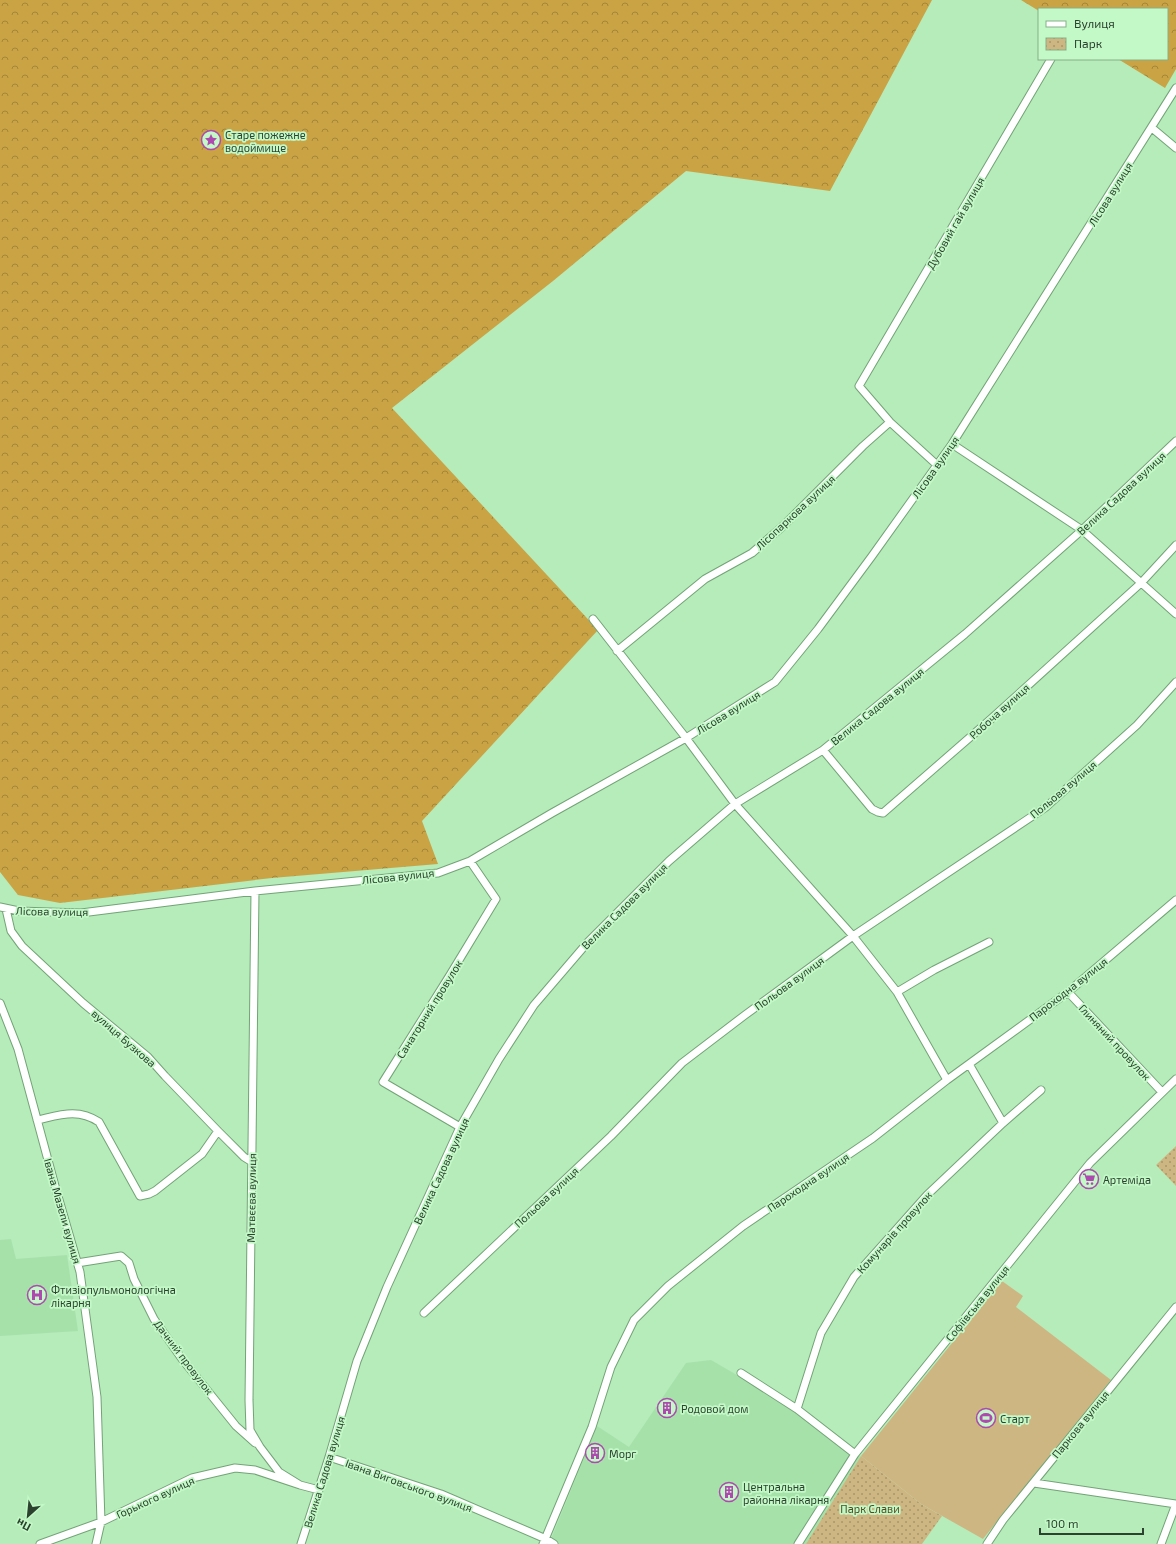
<svg xmlns="http://www.w3.org/2000/svg" width="1176" height="1544" font-family="'Exo 2',sans-serif">
<style>
.built{fill:#a6e1aa}
.forest{fill:url(#forest-crowns)}
.park{fill:url(#park-dots)}
.pitch{fill:#ceb682}
.lines{fill:none;stroke-linecap:round;stroke-linejoin:round}
.minor-casing{stroke:#72a476;stroke-width:9}
.minor{stroke:#fff;stroke-width:7}
.labels{text-anchor:middle;dominant-baseline:central;stroke-width:3.5;stroke-linejoin:round;paint-order:stroke}
.poi-label{font-size:11px;fill:#2c412e;stroke:#c3f9c7;text-anchor:start}
.street-label{font-size:11px;fill:#2c412e;stroke:#c3f9c7}
.park-label{font-size:11px;fill:#57471f;stroke:#c3f9c7}
</style>
<defs>
<pattern id="forest-crowns" width="20" height="18" patternUnits="userSpaceOnUse"><rect width="20" height="18" fill="#caa344"/><path d="M2 6a3 3 0 1 1 6 0M12 15a3 3 0 1 1 6 0" fill="none" stroke="#a48639"/></pattern>
<pattern id="park-dots" width="8" height="8" patternUnits="userSpaceOnUse"><rect width="8" height="8" fill="#ceb682"/><path d="M2 2h.1M6 6h.1" fill="none" stroke="#a7966b" stroke-width="1.8" stroke-linecap="round"/></pattern>
</defs>
<rect width="100%" height="100%" fill="#b6ebba"/>
<path class="built" d="M 11,1239 L 16,1259 L 67,1255 L 78,1331 L 0,1336 L 0,1240 Z
M 711,1360 L 749,1382 L 861,1456 L 806,1544 L 549,1544 L 597,1426 L 629,1447 L 686,1363 Z"/>
<path class="forest" d="M 0,0 L 932,0 L 830,191 L 686,171 L 553,281 L 392,408 L 598,630 L 422,821 L 438,864 L 272,878 L 60,903 L 18,895 L 0,872 Z
M 1021,0 L 1176,0 L 1176,69 L 1165,88 L 1118,59 L 1167,59 L 1167,9 L 1039,9 L 1039,11 Z"/>
<path class="park" d="M 1176,1146 L 1176,1186 L 1156,1165 Z
M 861,1456 L 921,1504 L 942,1516 L 922,1544 L 806,1544 Z"/>
<path class="pitch" d="M 1002,1281 L 1023,1296 L 1016,1307 L 1111,1380 L 983,1539 L 921,1504 L 861,1456 Z"/>
<g class="lines">
<defs>
<path id="minor" d="M 1152,128 L 1176,148
M 952,444 L 1082,530 L 1176,614
M 937,465 L 890,422 L 859,386 L 1051,59
M 593,619 L 686,738 L 735,804 L 853,936 L 897,992 L 947,1080
M 617,651 L 705,579 L 752,553 L 783,526 L 863,446 L 890,422
M 823,750 L 872,809 L 878,812 L 883,813 L 991,719 L 1141,583 L 1176,545
M 255,891 L 249,1400 L 250,1430 L 260,1447 L 279,1472 L 300,1485
M 0,907 L 19,911 L 81,913 L 255,891 L 438,873 L 470,861 L 552,813 L 686,738 L 775,682 L 818,629 L 872,556 L 952,444 L 1176,88
M 6,909 L 11,931 L 22,946 L 83,1003 L 148,1057 L 165,1076 L 218,1131 L 244,1157 L 252,1162
M 897,992 L 934,970 L 989,942
M 1068,992 L 1162,1092
M 0,1003 L 18,1049 L 55,1186 L 80,1272 L 97,1397 L 101,1522 L 96,1544
M 969,1064 L 1003,1123
M 37,1120 C 60,1115 78,1108 99,1122 L 140,1196 L 149,1194 L 155,1191 L 202,1154 L 218,1131
M 460,1127 L 383,1082 L 450,975 L 496,899 L 470,861
M 77,1263 L 121,1256 L 129,1263 L 134,1279 L 154,1319 L 182,1359 L 236,1426 L 255,1443
M 424,1313 L 611,1136 L 682,1063 L 745,1015 L 853,936 L 1046,807 L 1137,725 L 1176,682
M 741,1373 L 797,1409 L 855,1454
M 797,1409 L 821,1333 L 854,1277 L 927,1195 L 1003,1123 L 1041,1090
M 329,1457 L 441,1494 L 546,1539 L 554,1544
M 1034,1483 L 1176,1504 L 1161,1544
M 40,1544 L 101,1522 L 192,1478 L 235,1468 L 255,1470 L 300,1485 L 319,1490
M 301,1544 L 329,1457 L 357,1361 L 387,1287 L 460,1127 L 499,1059 L 534,1005 L 588,942 L 669,861 L 735,804 L 823,750 L 965,634 L 1082,530 L 1176,441
M 543,1544 L 592,1427 L 611,1367 L 634,1320 L 668,1286 L 743,1226 L 873,1138 L 947,1080 L 1068,992 L 1176,900
M 798,1544 L 855,1454 L 1090,1163 L 1176,1079
M 987,1544 L 1003,1520 L 1176,1307"/>
</defs>
<use href="#minor" class="minor-casing"/>
<use href="#minor" class="minor"/>
</g>
<defs>
<symbol id="sight-ring" viewBox="-11 -11 22 22"><circle r="9.5" fill="#c3f9c7" stroke="#ad49af" stroke-width="1.5"/><path d="M0-6L1.8-2.2L6-1.7L2.9 1.2L3.7 5.4L0 3.3L-3.7 5.4L-2.9 1.2L-6-1.7L-1.8-2.2Z" fill="#ad49af"/></symbol>
<symbol id="supermarket-ring" viewBox="-11 -11 22 22"><circle r="9.5" fill="#c3f9c7" stroke="#ad49af" stroke-width="1.5"/><path d="M-6-5.5h2.5l.6 2H6L4.5 2H-2.5L-4.4-4H-6ZM-1.5 3.2a1.3 1.3 0 1 0 .1 0ZM3 3.2a1.3 1.3 0 1 0 .1 0Z" fill="#ad49af"/></symbol>
<symbol id="hospital-ring" viewBox="-11 -11 22 22"><circle r="9.5" fill="#c3f9c7" stroke="#ad49af" stroke-width="1.5"/><path d="M-5-5h3v3.5h4V-5h3V5h-3V1.5h-4V5h-3Z" fill="#ad49af"/></symbol>
<symbol id="building-ring" viewBox="-11 -11 22 22"><circle r="9.5" fill="#c3f9c7" stroke="#ad49af" stroke-width="1.5"/><path d="M-4-6H4V6H1V3H-1V6H-4ZM-2.5-4.3h1.7v1.8h-1.7ZM.8-4.3h1.7v1.8H.8ZM-2.5-1h1.7V.8h-1.7ZM.8-1h1.7V.8H.8Z" fill="#ad49af"/></symbol>
<symbol id="stadium-ring" viewBox="-11 -11 22 22"><circle r="9.5" fill="#c3f9c7" stroke="#ad49af" stroke-width="1.5"/><path d="M0-5a6.5 5 0 1 0 0 10a6.5 5 0 1 0 0-10ZM-3.5-1.8h7v3.6h-7Z" fill="#ad49af"/></symbol>
</defs>
<g fill-rule="evenodd">
<use href="#sight-ring" x="200" y="129" width="22" height="22"/>
<use href="#supermarket-ring" x="1078" y="1168" width="22" height="22"/>
<use href="#hospital-ring" x="26" y="1284" width="22" height="22"/>
<use href="#building-ring" x="656" y="1397" width="22" height="22"/>
<use href="#stadium-ring" x="975" y="1407" width="22" height="22"/>
<use href="#building-ring" x="584" y="1442" width="22" height="22"/>
<use href="#building-ring" x="718" y="1481" width="22" height="22"/>
</g>
<g class="labels">
<g class="poi-label">
<text x="225" y="134">Старе пожежне<tspan x="225" dy="13">водоймище</tspan></text>
<text x="1103" y="1179">Артеміда</text>
<text x="51" y="1289">Фтизіопульмонологічна<tspan x="51" dy="13">лікарня</tspan></text>
<text x="681" y="1408">Родовой дом</text>
<text x="1000" y="1418">Старт</text>
<text x="609" y="1453">Морг</text>
<text x="743" y="1486">Центральна<tspan x="743" dy="13">районна лікарня</tspan></text>
</g>
<g class="street-label">
<text transform="translate(1110 194) rotate(-58)">Лісова вулиця</text>
<text transform="translate(955 223) rotate(-60)">Дубовий гай вулиця</text>
<text transform="translate(935 467) rotate(-55)">Лісова вулиця</text>
<text transform="translate(1121 493) rotate(-43)">Велика Садова вулиця</text>
<text transform="translate(795 512) rotate(-43)">Лісопаркова вулиця</text>
<text transform="translate(877 706) rotate(-39)">Велика Садова вулиця</text>
<text transform="translate(999 711) rotate(-42)">Робоча вулиця</text>
<text transform="translate(728 712) rotate(-32)">Лісова вулиця</text>
<text transform="translate(1063 789) rotate(-40)">Польова вулиця</text>
<text transform="translate(398 876) rotate(-6)">Лісова вулиця</text>
<text transform="translate(624 906) rotate(-45)">Велика Садова вулиця</text>
<text transform="translate(52 911) rotate(1)">Лісова вулиця</text>
<text transform="translate(789 983) rotate(-36)">Польова вулиця</text>
<text transform="translate(1068 989) rotate(-38)">Пароходна вулиця</text>
<text transform="translate(429 1009) rotate(-58)">Санаторний провулок</text>
<text transform="translate(124 1038) rotate(41)">вулиця Бузкова</text>
<text transform="translate(1115 1042) rotate(47)">Глиняний провулок</text>
<text transform="translate(441 1171) rotate(-65)">Велика Садова вулиця</text>
<text transform="translate(808 1182) rotate(-34)">Пароходна вулиця</text>
<text transform="translate(546 1197) rotate(-43)">Польова вулиця</text>
<text transform="translate(251 1198) rotate(-89)">Матвєєва вулиця</text>
<text transform="translate(63 1211) rotate(74)">Івана Мазепи вулиця</text>
<text transform="translate(894 1232) rotate(-48)">Комунарів провулок</text>
<text transform="translate(977 1303) rotate(-51)">Софіївська вулиця</text>
<text transform="translate(184 1357) rotate(53)">Дачний провулок</text>
<text transform="translate(1080 1424) rotate(-51)">Паркова вулиця</text>
<text transform="translate(324 1472) rotate(-73)">Велика Садова вулиця</text>
<text transform="translate(409 1485) rotate(20)">Івана Виговського вулиця</text>
<text transform="translate(155 1497) rotate(-25)">Горького вулиця</text>
</g>
<g class="park-label">
<text x="870" y="1508">Парк Слави</text>
</g>
</g>
<rect x="1038" y="8" width="130" height="52" fill="#c3f9c7" stroke="#87af8a"/>
<rect x="1046" y="21" width="20" height="6" fill="#ffffff" stroke="#87af8a"/>
<text x="1074" y="28" font-size="12" fill="#2c412e">Вулиця</text>
<rect x="1046" y="38" width="20" height="12" fill="url(#park-dots)" stroke="#87af8a"/>
<text x="1074" y="48" font-size="12" fill="#2c412e">Парк</text>
<g transform="translate(28 1516) rotate(207)" stroke="#c3f9c7" stroke-width="3" paint-order="stroke">
<path d="M0-3L7 15L0 10L-7 15Z" fill="#2c412e"/>
<text y="-6" font-size="11" font-weight="bold" text-anchor="middle" fill="#2c412e">Пн</text>
</g>
<path d="M1040 1528v6h103v-6" fill="none" stroke="#2c412e" stroke-width="2"/>
<text x="1046" y="1528" font-size="12" fill="#2c412e" stroke="#c3f9c7" stroke-width="3" paint-order="stroke">100 m</text>
</svg>
